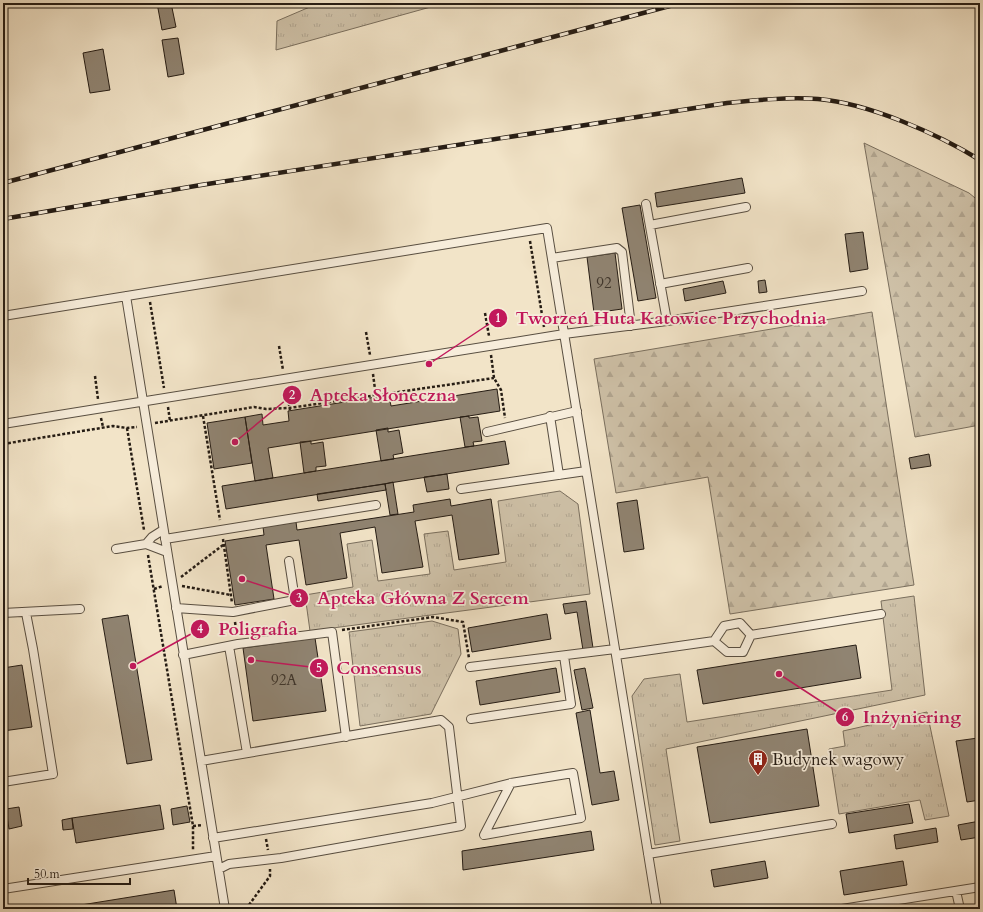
<svg xmlns="http://www.w3.org/2000/svg" width="983" height="912" font-family="Cardo,serif">
<style>
.grass{fill:url(#grass-tufts);stroke:#7a6f5e}
.forest{fill:url(#forest-firs);stroke:#7a6f5e}
.building{fill:#908472;stroke:#251c14}
.lines{fill:none;stroke-linecap:round;stroke-linejoin:round}
.lane-casing{stroke:#584e41;stroke-width:10}
.path{stroke:#251c14;stroke-width:2.5;stroke-dasharray:3 2;stroke-linecap:butt}
.lane{stroke:#f7eddb;stroke-width:8}
.rail-casing{stroke:#251c14;stroke-width:4.5}
.rail{stroke:#f7eddb;stroke-width:3;stroke-dasharray:9;stroke-linecap:butt}
.labels{text-anchor:middle;dominant-baseline:central;stroke-width:3.5;stroke-linejoin:round;paint-order:stroke}
.number-label{font-size:15px;fill:#40362c}
.poi-label{font-size:17px;fill:#251c14;stroke:#f7eddb;text-anchor:start}
.leader{fill:none;stroke:#c2185b;stroke-width:1.5}
.callout-dot{fill:#c2185b;stroke:#f7eddb;stroke-width:1.5}
.mark-label{font-size:12px;text-anchor:middle;font-weight:bold;fill:#fff}
.callout-label{font-size:18px;text-anchor:middle;font-weight:bold;fill:#c2185b;stroke:#f7eddb;stroke-width:3.5;stroke-linejoin:round;paint-order:stroke}
</style>
<defs>
<pattern id="grass-tufts" width="24" height="20" patternUnits="userSpaceOnUse"><rect width="24" height="20" fill="#cfc2a9"/><path d="M3 7l-1-3M5 7V3M7 7l1-3M15 17l-1-3M17 17v-4M19 17l1-3" fill="none" stroke="#b2a691"/></pattern>
<pattern id="forest-firs" width="22" height="20" patternUnits="userSpaceOnUse"><rect width="22" height="20" fill="#cfc2a9"/><path d="M5 1l3.5 6h-7zM16 11l3.5 6h-7z" fill="#b2a691"/></pattern>
</defs>
<rect width="100%" height="100%" fill="#f2e4c8"/>
<filter id="stains"><feTurbulence type="fractalNoise" baseFrequency=".005" numOctaves="4"/><feColorMatrix values="0 0 0 0 .2 0 0 0 0 .09 0 0 0 0 .02 0 0 0 .5 -.17"/></filter>
<radialGradient id="worn" r=".72"><stop offset=".6" stop-color="#630" stop-opacity="0"/><stop offset="1" stop-color="#630" stop-opacity=".3"/></radialGradient>
<path class="grass" d="M 319,3 L 445,3 L 276,50 L 277,21 Z
M 560,491 L 578,504 L 590,594 L 310,631 L 305,595 L 353,587 L 347,544 L 372,540 L 378,581 L 430,574 L 424,534 L 448,531 L 454,570 L 506,562 L 498,501 Z
M 914,596 L 925,695 L 666,749 L 680,841 L 655,845 L 632,696 L 644,679 L 680,674 L 687,722 L 892,690 L 881,601 Z
M 432,621 L 458,629 L 461,654 L 431,714 L 360,726 L 349,632 Z
M 927,712 L 949,816 L 925,820 L 920,800 L 839,814 L 829,749 L 845,746 L 843,731 Z"/>
<path class="forest" d="M 864,143 L 969,193 L 980,202 L 980,425 L 915,437 Z
M 872,312 L 914,585 L 730,614 L 708,477 L 616,493 L 594,359 Z"/>
<path class="building" d="M 157,3 L 171,3 L 176,27 L 162,30 Z
M 178,38 L 184,74 L 168,77 L 162,40 Z
M 103,49 L 110,90 L 90,93 L 83,53 Z
M 742,178 L 745,193 L 657,207 L 655,193 Z
M 640,205 L 656,298 L 638,301 L 622,208 Z
M 863,232 L 868,269 L 850,272 L 845,234 Z
M 615,253 L 622,309 L 594,313 L 587,257 Z
M 765,280 L 767,292 L 759,293 L 758,281 Z
M 723,281 L 726,293 L 685,301 L 683,289 Z
M 497,389 L 500,411 L 268,448 L 273,478 L 255,481 L 245,417 L 262,414 L 263,425 L 289,421 L 288,411 L 389,395 L 391,406 Z
M 469,416 L 469,418 L 478,417 L 482,441 L 473,442 L 474,446 L 465,447 L 460,417 Z
M 245,417 L 252,463 L 214,469 L 207,423 Z
M 388,428 L 388,432 L 399,430 L 403,453 L 393,455 L 394,459 L 381,461 L 376,430 Z
M 311,441 L 311,444 L 323,442 L 326,466 L 316,467 L 316,471 L 304,473 L 300,442 Z
M 505,441 L 509,464 L 226,509 L 222,486 Z
M 929,454 L 931,466 L 911,469 L 909,458 Z
M 447,474 L 449,489 L 427,492 L 424,477 Z
M 393,482 L 398,514 L 390,515 L 385,484 Z
M 385,484 L 386,490 L 318,501 L 317,494 Z
M 450,499 L 451,506 L 491,499 L 499,554 L 459,560 L 452,515 L 415,521 L 423,567 L 382,573 L 375,527 L 340,533 L 347,578 L 306,585 L 299,540 L 266,545 L 274,599 L 235,605 L 225,541 L 264,535 L 263,527 L 296,522 L 297,530 L 414,512 L 413,505 Z
M 637,500 L 644,549 L 624,552 L 617,503 Z
M 586,601 L 593,648 L 583,650 L 577,612 L 565,614 L 563,604 Z
M 547,614 L 551,639 L 472,652 L 468,628 Z
M 128,615 L 152,760 L 127,764 L 102,619 Z
M 315,638 L 326,711 L 253,721 L 243,648 Z
M 856,645 L 861,678 L 703,704 L 697,670 Z
M 22,665 L 32,727 L 3,731 L 3,668 Z
M 556,668 L 560,692 L 480,705 L 476,681 Z
M 585,668 L 593,708 L 582,710 L 574,670 Z
M 590,710 L 600,773 L 614,771 L 619,800 L 592,805 L 576,713 Z
M 807,729 L 819,806 L 710,823 L 697,747 Z
M 978,738 L 980,752 L 980,800 L 967,802 L 956,741 Z
M 909,804 L 913,823 L 849,833 L 846,814 Z
M 160,805 L 164,829 L 76,843 L 72,818 Z
M 187,806 L 190,822 L 173,825 L 171,809 Z
M 19,807 L 22,826 L 9,829 L 6,809 Z
M 72,818 L 73,829 L 63,830 L 62,820 Z
M 980,821 L 980,837 L 961,840 L 958,825 Z
M 936,828 L 938,842 L 896,849 L 894,835 Z
M 591,831 L 594,850 L 463,870 L 462,851 Z
M 765,861 L 768,878 L 714,887 L 711,870 Z
M 903,861 L 907,885 L 844,895 L 840,871 Z
M 174,890 L 177,909 L 82,909 L 81,905 Z"/>
<g class="lines">
<defs>
<path id="lane" d="M 646,204 L 667,321
M 650,225 L 746,207
M 552,258 L 617,248 L 622,252 L 631,326
M 660,284 L 748,268
M 126,296 L 225,909
M 3,316 L 547,228 L 657,909
M 550,416 L 559,475
M 3,424 L 564,334 L 667,321 L 862,291
M 487,432 L 577,411
M 461,489 L 586,471
M 165,539 L 376,505
M 146,544 L 152,537 L 163,530
M 116,549 L 146,544 L 167,552
M 176,608 L 233,612 L 295,600 L 289,561
M 3,613 L 80,609
M 714,641 L 724,626 L 740,623 L 751,635
M 229,646 L 247,753
M 183,655 L 238,644 L 332,632 L 346,737
M 616,655 L 714,641 L 727,652 L 743,652 L 751,635 L 881,614
M 470,667 L 615,649
M 471,719 L 571,704 L 564,656
M 201,761 L 441,720 L 449,727 L 461,826 L 281,858 L 229,864 L 219,869
M 3,782 L 53,774 L 33,649 L 26,613
M 213,838 L 432,803 L 511,783 L 573,773 L 581,818 L 484,835 L 511,783
M 648,854 L 832,824
M 3,889 L 216,856
M 956,891 L 960,909
M 842,909 L 980,887"/>
</defs>
<use href="#lane" class="lane-casing"/>
<path class="path" d="M 530,241 L 544,327
M 150,302 L 164,388
M 485,313 L 489,336
M 366,332 L 370,355
M 279,346 L 283,370
M 491,355 L 494,378 L 501,390 L 505,418
M 373,374 L 376,397
M 95,376 L 98,399
M 286,388 L 290,410
M 168,407 L 170,421
M 203,416 L 220,520
M 101,418 L 103,427
M 155,423 L 254,407 L 266,409 L 289,408 L 494,378
M 127,428 L 144,530
M 3,444 L 113,426 L 127,428 L 137,427
M 223,539 L 232,603
M 148,555 L 193,826 L 193,850
M 181,577 L 223,545
M 182,586 L 231,595
M 154,589 L 163,586
M 235,622 L 237,635
M 342,630 L 433,617 L 463,622 L 469,658
M 193,826 L 203,825
M 266,839 L 268,850
M 246,909 L 270,876 L 270,869"/>
<use href="#lane" class="lane"/>
<defs>
<path id="rail" d="M 3,183 L 681,3
M 3,219 L 201,185 L 727,103 C 757,100 788,97 818,99 C 868,103 938,134 980,160"/>
</defs>
<use href="#rail" class="rail-casing"/>
<use href="#rail" class="rail"/>
</g>
<defs>
<symbol id="building-pin" viewBox="-11 -11 22 30"><path d="M0 17L-7.5 6A9.5 9.5 0 1 1 7.5 6Z" fill="#8f2418" stroke="#f7eddb"/><path d="M-4-6H4V6H1V3H-1V6H-4ZM-2.5-4.3h1.7v1.8h-1.7ZM.8-4.3h1.7v1.8H.8ZM-2.5-1h1.7V.8h-1.7ZM.8-1h1.7V.8H.8Z" fill="#fff"/></symbol>
</defs>
<g fill-rule="evenodd">
<use href="#building-pin" x="747" y="748" width="22" height="30"/>
</g>
<g class="labels">
<g class="number-label">
<text x="604" y="283">92</text>
<text x="284" y="680">92A</text>
</g>
<g class="poi-label">
<text x="772" y="759">Budynek wagowy</text>
</g>
</g>
<path class="leader" d="M429 364L498 318M235 442L292 395M242 579L299 598M133 666L200 629M251 660L319 668M779 674L845 717"/>
<g class="callout-dot">
<circle cx="429" cy="364" r="4"/>
<circle cx="235" cy="442" r="4"/>
<circle cx="242" cy="579" r="4"/>
<circle cx="133" cy="666" r="4"/>
<circle cx="251" cy="660" r="4"/>
<circle cx="779" cy="674" r="4"/>
<circle cx="498" cy="318" r="10"/>
<circle cx="292" cy="395" r="10"/>
<circle cx="299" cy="598" r="10"/>
<circle cx="200" cy="629" r="10"/>
<circle cx="319" cy="668" r="10"/>
<circle cx="845" cy="717" r="10"/>
</g>
<g class="mark-label">
<text x="498" y="322">1</text>
<text x="292" y="399">2</text>
<text x="299" y="602">3</text>
<text x="200" y="633">4</text>
<text x="319" y="672">5</text>
<text x="845" y="721">6</text>
</g>
<g class="callout-label">
<text x="671" y="324">Tworzeń Huta Katowice Przychodnia</text>
<text x="383" y="401">Apteka Słoneczna</text>
<text x="423" y="604">Apteka Główna Z Sercem</text>
<text x="258" y="635">Poligrafia</text>
<text x="379" y="674">Consensus</text>
<text x="912" y="723">Inżyniering</text>
</g>
<rect width="983" height="912" fill="none" stroke="#f2e4c8" stroke-width="16"/>
<rect x="4" y="4" width="975" height="904" fill="none" stroke="#251c14" stroke-width="2"/>
<rect x="8" y="8" width="967" height="896" fill="none" stroke="#251c14"/>
<path d="M28 878v6h102v-6" fill="none" stroke="#251c14" stroke-width="2"/>
<text x="34" y="878" font-size="12" fill="#251c14" stroke="#f7eddb" stroke-width="3" paint-order="stroke">50 m</text>
<rect width="100%" height="100%" filter="url(#stains)"/>
<rect width="100%" height="100%" fill="url(#worn)"/>
</svg>
